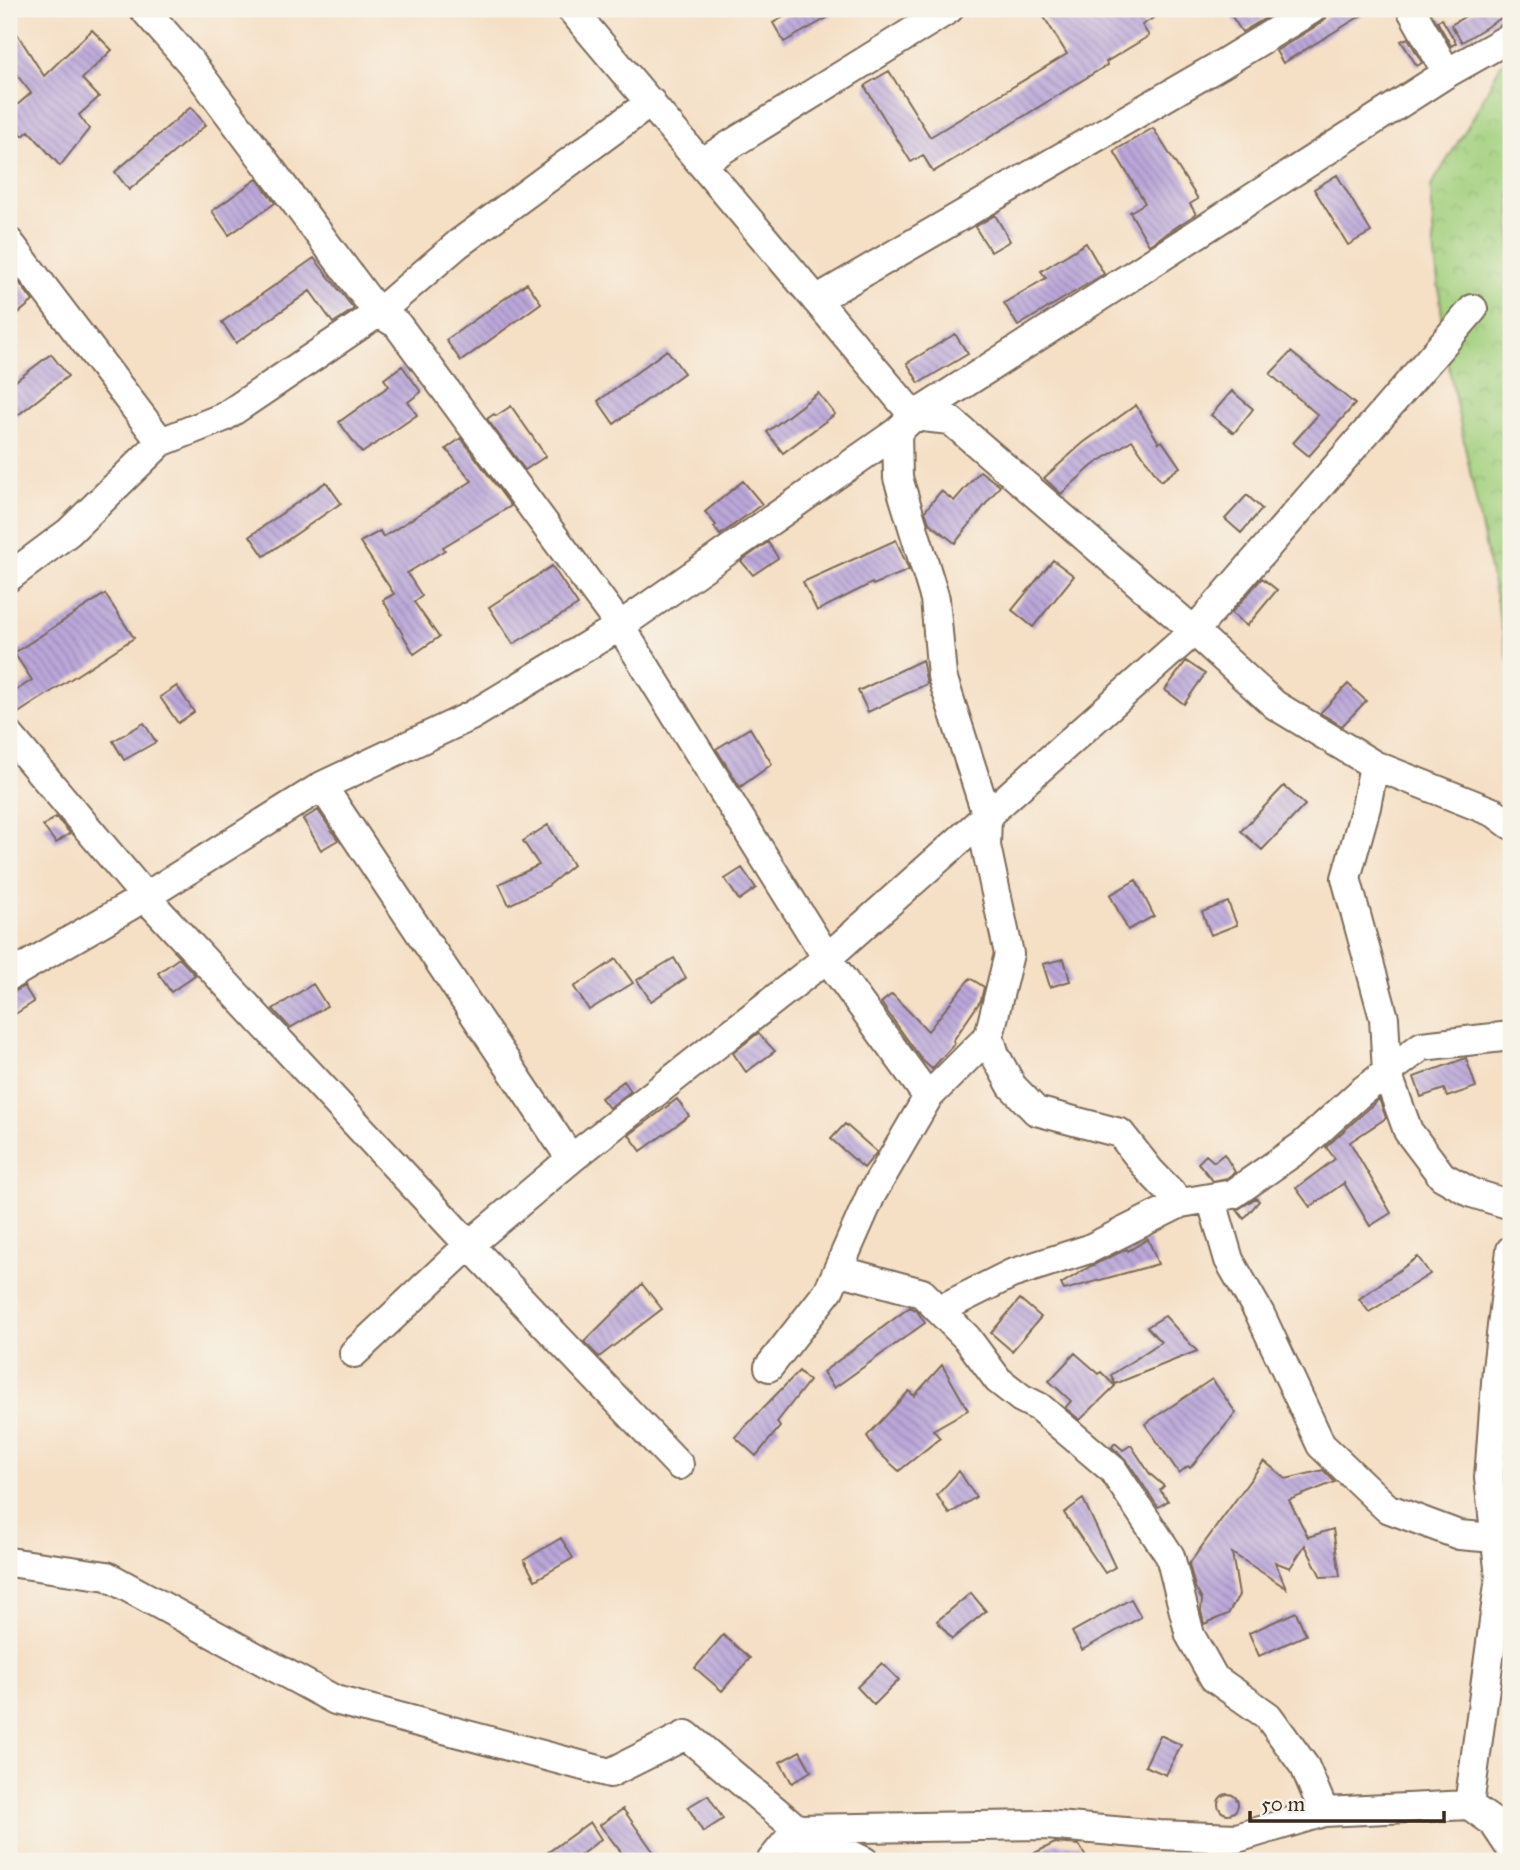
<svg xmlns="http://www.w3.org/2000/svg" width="1520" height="1870" font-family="'IM FELL Great Primer',serif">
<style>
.park{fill:url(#park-crowns);stroke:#6e7d4e;stroke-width:2}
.building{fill:url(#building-back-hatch)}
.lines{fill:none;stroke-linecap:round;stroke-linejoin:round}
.street-casing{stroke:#7c6958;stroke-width:32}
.street{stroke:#fff;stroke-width:28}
</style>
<defs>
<pattern id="park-crowns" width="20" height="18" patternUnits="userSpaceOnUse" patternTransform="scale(1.75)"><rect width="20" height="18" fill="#a2d07e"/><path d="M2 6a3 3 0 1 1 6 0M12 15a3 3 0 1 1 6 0" fill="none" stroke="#8cb36c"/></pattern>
<pattern id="building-back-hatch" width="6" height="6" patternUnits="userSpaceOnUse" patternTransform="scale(1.75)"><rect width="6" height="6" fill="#bba7da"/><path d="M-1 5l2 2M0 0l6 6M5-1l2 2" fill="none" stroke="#9988b0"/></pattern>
</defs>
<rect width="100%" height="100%" fill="#f7f3e8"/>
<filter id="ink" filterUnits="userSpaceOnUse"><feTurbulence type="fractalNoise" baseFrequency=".0143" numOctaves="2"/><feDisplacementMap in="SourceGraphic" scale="14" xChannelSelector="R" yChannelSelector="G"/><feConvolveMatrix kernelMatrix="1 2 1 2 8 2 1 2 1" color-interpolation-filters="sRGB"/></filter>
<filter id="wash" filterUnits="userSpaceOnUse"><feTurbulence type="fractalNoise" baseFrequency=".00686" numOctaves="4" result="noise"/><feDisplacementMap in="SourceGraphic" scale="28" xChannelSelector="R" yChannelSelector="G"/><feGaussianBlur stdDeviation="1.57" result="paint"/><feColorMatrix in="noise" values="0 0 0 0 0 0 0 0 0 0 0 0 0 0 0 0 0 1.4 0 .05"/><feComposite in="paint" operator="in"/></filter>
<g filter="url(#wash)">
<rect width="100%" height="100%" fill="#f5dfc5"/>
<path class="park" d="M 1511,57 L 1511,666 L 1508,658 L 1447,358 L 1434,247 L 1431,186 L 1473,118 L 1501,64 Z"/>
<g id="blocks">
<path class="building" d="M 798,9 L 843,9 L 784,42 L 773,23 Z
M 1039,9 L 1168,9 L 1142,25 L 1149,36 L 1106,62 L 1107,65 L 933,172 L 923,155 L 911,162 L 865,87 L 867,84 L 889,71 L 930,137 L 1067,54 Z
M 1227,9 L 1281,9 L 1242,32 Z
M 1329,9 L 1372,9 L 1283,63 L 1276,51 L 1321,23 L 1326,18 Z
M 1477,9 L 1511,9 L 1511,12 L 1462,42 L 1451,25 Z
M 1442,19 L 1456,43 L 1451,46 L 1437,21 Z
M 9,21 L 44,76 L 92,30 L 112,50 L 82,79 L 99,97 L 79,115 L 89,129 L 60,166 L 29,131 L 23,136 L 9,120 L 9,112 L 31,93 L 9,65 Z
M 1408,38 L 1422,63 L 1417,66 L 1401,41 Z
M 191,107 L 206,125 L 129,190 L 115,172 Z
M 1153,128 L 1198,199 L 1190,204 L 1196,214 L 1149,245 L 1130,212 L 1145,203 L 1114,151 Z
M 1337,175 L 1371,232 L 1348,245 L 1314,189 Z
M 257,179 L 275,203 L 229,235 L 212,211 Z
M 995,215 L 1010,241 L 991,252 L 975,227 Z
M 1086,243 L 1104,274 L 1018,326 L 1004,303 L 1046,278 L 1041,271 Z
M 314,258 L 354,309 L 333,323 L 310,291 L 236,343 L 222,322 Z
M 9,269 L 33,301 L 9,321 Z
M 527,283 L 541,303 L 461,361 L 446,340 Z
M 955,334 L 968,354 L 919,383 L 907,363 Z
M 667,350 L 684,373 L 614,424 L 598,401 Z
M 1291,352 L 1355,404 L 1309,456 L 1293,443 L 1318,415 L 1270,374 Z
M 51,354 L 68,376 L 9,422 L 9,386 Z
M 402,366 L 421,392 L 408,402 L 417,415 L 362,453 L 339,422 L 389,386 L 384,379 Z
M 1232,391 L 1253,409 L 1234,433 L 1211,415 Z
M 818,393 L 835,414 L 783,453 L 767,432 Z
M 1136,405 L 1159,443 L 1162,441 L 1180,467 L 1161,481 L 1132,440 L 1092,466 L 1061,494 L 1044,478 L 1083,443 Z
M 511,406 L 546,456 L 525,470 L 487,419 L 494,414 L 496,416 Z
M 461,438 L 511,506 L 443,547 L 445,550 L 407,573 L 422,596 L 414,602 L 439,637 L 414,654 L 383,600 L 394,594 L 360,542 L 380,531 L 383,537 L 472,481 L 446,449 Z
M 980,471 L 1000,486 L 955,543 L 929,523 L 925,511 L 941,491 L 954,501 Z
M 743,481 L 762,504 L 720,535 L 714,527 L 716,525 L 705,512 Z
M 326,482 L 341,503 L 264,556 L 250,536 Z
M 1247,495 L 1262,509 L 1241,533 L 1225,519 Z
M 896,540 L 909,570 L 873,585 L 872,583 L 817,611 L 803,582 Z
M 768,542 L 778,558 L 753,575 L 741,561 Z
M 1053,560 L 1074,576 L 1033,627 L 1012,610 Z
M 552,566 L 578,605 L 513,644 L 489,607 Z
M 1262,578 L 1277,590 L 1247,626 L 1231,613 Z
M 105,594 L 134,638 L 9,719 L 9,695 L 32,680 L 14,653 Z
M 922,660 L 927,684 L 868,712 L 858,691 Z
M 1186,661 L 1205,674 L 1184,704 L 1165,690 Z
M 1348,684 L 1366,701 L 1342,726 L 1320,713 Z
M 177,686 L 194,712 L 178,723 L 160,697 Z
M 144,723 L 156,742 L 124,760 L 113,741 Z
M 750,728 L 772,764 L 740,787 L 716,749 Z
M 1284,786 L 1305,805 L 1262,850 L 1241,831 Z
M 318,810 L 338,840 L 321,850 L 303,819 Z
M 56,817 L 70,833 L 56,843 L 43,826 Z
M 548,825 L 573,865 L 548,886 L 509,905 L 499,884 L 539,865 L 523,841 Z
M 742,868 L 756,888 L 739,900 L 725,879 Z
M 1136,880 L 1154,916 L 1128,930 L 1110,895 Z
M 1228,902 L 1237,925 L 1211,935 L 1202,912 Z
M 179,958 L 195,975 L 171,992 L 158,973 Z
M 674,958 L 686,978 L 651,1001 L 637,980 Z
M 616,959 L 633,983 L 589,1010 L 574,987 Z
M 1064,959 L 1070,981 L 1050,987 L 1043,964 Z
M 970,978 L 984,987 L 981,1000 L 953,1041 L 955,1043 L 932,1069 L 923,1061 L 881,1003 L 892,994 L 928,1031 Z
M 313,984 L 327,1006 L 290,1028 L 273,1009 Z
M 24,986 L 34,1002 L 9,1018 L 9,995 Z
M 758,1033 L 775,1051 L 746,1072 L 733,1053 Z
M 1466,1058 L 1476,1087 L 1447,1097 L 1444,1089 L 1421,1097 L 1414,1077 Z
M 624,1081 L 631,1091 L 609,1108 L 601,1098 Z
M 677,1099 L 689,1116 L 641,1151 L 629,1135 Z
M 1379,1099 L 1386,1118 L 1350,1142 L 1391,1213 L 1370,1226 L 1344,1183 L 1310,1207 L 1296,1188 L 1335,1159 L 1326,1147 Z
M 845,1124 L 877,1152 L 864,1168 L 831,1139 Z
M 1224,1154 L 1235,1172 L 1227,1178 L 1213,1181 L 1198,1163 L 1206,1155 L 1214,1162 Z
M 1256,1198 L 1259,1201 L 1244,1219 L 1237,1210 Z
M 1148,1239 L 1158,1264 L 1064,1290 L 1061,1284 L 1091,1266 L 1127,1249 L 1128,1251 Z
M 1418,1257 L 1430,1274 L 1369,1312 L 1359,1299 Z
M 642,1284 L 662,1309 L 599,1357 L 584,1342 Z
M 1020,1299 L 1041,1317 L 1012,1351 L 991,1333 Z
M 910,1307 L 917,1311 L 925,1323 L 834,1388 L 823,1372 Z
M 1165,1316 L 1197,1351 L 1115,1384 L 1111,1375 L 1161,1342 L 1147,1327 Z
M 1075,1353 L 1099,1374 L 1101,1372 L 1115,1386 L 1080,1420 L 1065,1408 L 1071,1401 L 1049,1381 Z
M 942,1365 L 968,1410 L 933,1430 L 940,1438 L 899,1471 L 877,1451 L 867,1436 L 909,1391 L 914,1396 Z
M 799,1371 L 809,1381 L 777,1422 L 780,1427 L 756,1456 L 735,1437 Z
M 1212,1379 L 1236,1413 L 1190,1468 L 1188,1466 L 1179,1473 L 1145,1424 Z
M 1115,1443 L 1123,1450 L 1131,1445 L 1150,1474 L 1164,1486 L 1160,1490 L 1168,1501 L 1158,1507 L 1127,1461 L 1112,1447 Z
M 1264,1461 L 1286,1479 L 1323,1470 L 1335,1482 L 1289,1500 L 1308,1537 L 1333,1529 L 1340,1576 L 1321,1577 L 1305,1545 L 1290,1568 L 1275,1562 L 1286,1588 L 1232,1553 L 1239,1595 L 1228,1614 L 1204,1624 L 1201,1611 L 1202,1600 L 1195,1587 L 1189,1564 Z
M 959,1471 L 976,1497 L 949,1514 L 937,1495 Z
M 1083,1499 L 1115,1567 L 1105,1573 L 1064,1513 Z
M 561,1538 L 573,1558 L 535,1580 L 524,1560 Z
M 971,1593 L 986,1611 L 952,1639 L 937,1621 Z
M 1131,1599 L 1141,1617 L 1082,1650 L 1072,1632 Z
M 1296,1612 L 1306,1635 L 1259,1656 L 1249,1633 Z
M 723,1635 L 750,1658 L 722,1691 L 695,1668 Z
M 882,1663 L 899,1680 L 874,1705 L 857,1687 Z
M 1160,1735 L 1181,1745 L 1166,1775 L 1145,1766 Z
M 800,1751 L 811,1771 L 792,1783 L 780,1762 Z
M1218 1804a10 10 0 1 1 20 0a10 10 0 1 1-20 0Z
M 708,1795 L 723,1819 L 703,1832 L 688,1807 Z
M 623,1809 L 660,1861 L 628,1861 L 600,1825 Z
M 590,1822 L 601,1839 L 573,1861 L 536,1861 Z
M 1055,1843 L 1079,1845 L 1088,1861 L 1018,1861 Z"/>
</g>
</g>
<g filter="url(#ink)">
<use href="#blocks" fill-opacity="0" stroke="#7c6958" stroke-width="2"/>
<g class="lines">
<defs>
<path id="street" d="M 144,9 L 191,63 L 378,313 L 397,324 L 620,626 L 827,958 L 928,1097 L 871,1195 L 829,1290 L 769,1367
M 571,9 L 914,416 L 950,420 L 1194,631 L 1275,705 L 1374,765 L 1495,813 L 1511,825
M 1411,9 L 1447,73
M 701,163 L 949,9
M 9,242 L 161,442
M 816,300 L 1222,64 L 1312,9
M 897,432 L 898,478 L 935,599 L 942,676 L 987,816 L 986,846 L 1009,954 L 989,1036 L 928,1097
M 9,577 L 69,532 L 161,442 L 224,417 L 378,313 L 458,244 L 651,102
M 9,735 L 149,901 L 469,1245 L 679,1465
M 1374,765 L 1366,807 L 1346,878 L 1384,1018 L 1387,1073 L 1408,1131 L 1442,1176 L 1472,1193 L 1511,1205
M 322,786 L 571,1159
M 9,976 L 145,897 L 322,786 L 471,716 L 620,626 L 897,432 L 914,416 L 1447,73 L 1511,37
M 989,1036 L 995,1055 L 1012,1086 L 1036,1111 L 1120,1133 L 1150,1171 L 1181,1203 L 1233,1194 L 1302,1146 L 1361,1092 L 1422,1046 L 1511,1036
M 1211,1198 L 1229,1260 L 1260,1314 L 1321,1445 L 1387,1508 L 1459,1535 L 1495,1538
M 838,1270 L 922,1293 L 967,1338 L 998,1380 L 1021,1398 L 1039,1407 L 1113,1470 L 1170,1556 L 1190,1635 L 1214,1678 L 1268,1716 L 1305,1767 L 1324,1812
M 939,1310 L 1011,1274 L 1089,1249 L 1181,1203
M 354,1353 L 469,1245 L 571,1159 L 827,958 L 1194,631 L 1473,309
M 9,1562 L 107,1576 L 335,1700 L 610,1773 L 686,1735 L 797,1829 L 828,1861
M 1469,1805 L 1500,1577 L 1489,1478 L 1497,1369 L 1511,1250
M 797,1829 L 1046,1825 L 1159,1835 L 1237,1838 L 1324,1812 L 1469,1805 L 1493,1822 L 1511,1849
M 812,1836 L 864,1861
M 771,1861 L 797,1829"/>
</defs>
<use href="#street" class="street-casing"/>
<use href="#street" class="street"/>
</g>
</g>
<rect width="1520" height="1870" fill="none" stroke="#f7f3e8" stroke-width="35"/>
<path d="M1250 1811v10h194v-10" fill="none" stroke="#3b2a1e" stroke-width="3.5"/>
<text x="1261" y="1811" font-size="21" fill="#3b2a1e" stroke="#f7f3e8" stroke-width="5" paint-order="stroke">50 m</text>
</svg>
